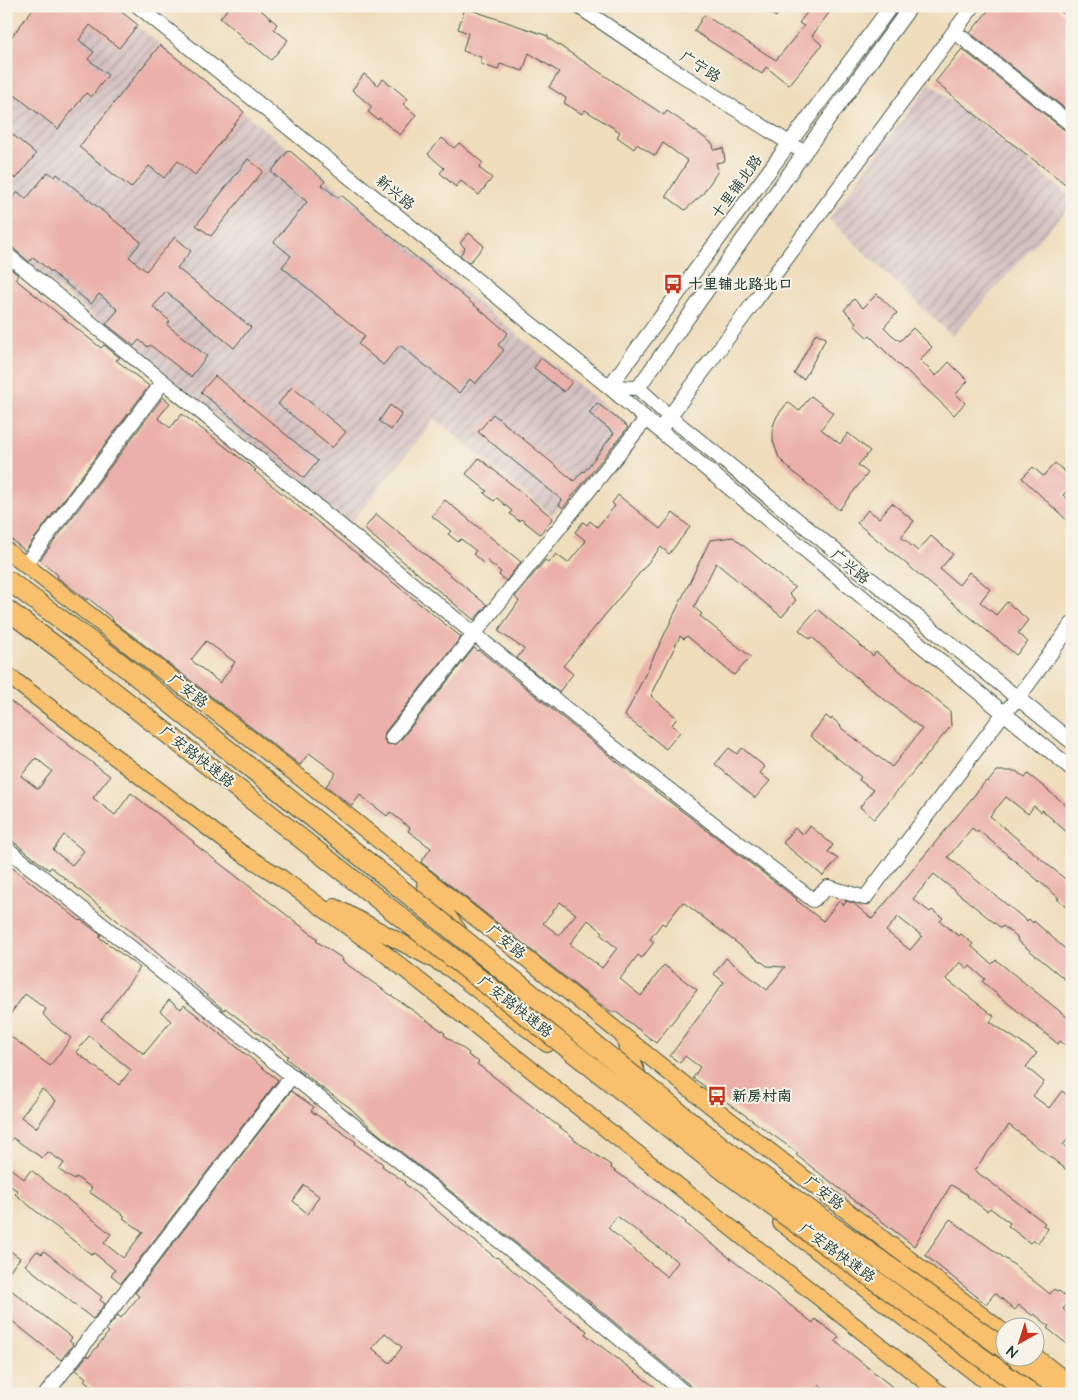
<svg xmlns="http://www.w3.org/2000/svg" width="1078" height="1400" font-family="'Architects Daughter','LXGW WenKai TC',sans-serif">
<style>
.industrial{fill:url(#industrial-furrows)}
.building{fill:#ebb0a9;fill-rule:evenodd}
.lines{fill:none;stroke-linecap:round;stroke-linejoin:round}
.minor-casing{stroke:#3e5548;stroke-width:16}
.major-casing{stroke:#3e5548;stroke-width:18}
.highway-casing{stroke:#3e5548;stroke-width:21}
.minor{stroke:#fff;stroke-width:14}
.major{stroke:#f8bf6c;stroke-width:16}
.highway{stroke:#f8bf6c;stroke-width:19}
.highway-bridge-casing{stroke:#3e5548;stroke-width:21;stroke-linecap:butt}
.highway-bridge{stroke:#f8bf6c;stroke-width:19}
.labels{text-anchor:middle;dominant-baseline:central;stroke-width:4;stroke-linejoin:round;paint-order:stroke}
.street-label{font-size:15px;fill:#1f3d34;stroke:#f7f3e8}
.poi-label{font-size:15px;font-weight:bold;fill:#1f3d34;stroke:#f7f3e8;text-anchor:start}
</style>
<defs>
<pattern id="industrial-furrows" width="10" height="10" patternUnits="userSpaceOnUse" patternTransform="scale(1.25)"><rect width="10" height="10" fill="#d2bfbf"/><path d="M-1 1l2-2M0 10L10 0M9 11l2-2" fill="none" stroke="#aa9c9c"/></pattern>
</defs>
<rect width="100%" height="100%" fill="#f7f3e8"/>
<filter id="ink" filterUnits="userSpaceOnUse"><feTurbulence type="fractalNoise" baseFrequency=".02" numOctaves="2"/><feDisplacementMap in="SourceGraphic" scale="10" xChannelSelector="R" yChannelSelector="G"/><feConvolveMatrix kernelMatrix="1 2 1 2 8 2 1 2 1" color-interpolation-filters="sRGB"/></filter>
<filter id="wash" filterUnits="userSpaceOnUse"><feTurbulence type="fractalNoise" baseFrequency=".0096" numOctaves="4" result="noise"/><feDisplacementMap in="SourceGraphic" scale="20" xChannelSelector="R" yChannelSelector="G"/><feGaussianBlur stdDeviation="1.12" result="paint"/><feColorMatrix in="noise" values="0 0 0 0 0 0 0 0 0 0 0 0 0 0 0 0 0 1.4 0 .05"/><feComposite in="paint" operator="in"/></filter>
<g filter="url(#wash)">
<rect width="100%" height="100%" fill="#efddbb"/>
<path class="industrial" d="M 113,6 L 626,423 L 552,515 L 435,419 L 350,524 L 6,245 L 6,54 Z
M 930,83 L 1072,198 L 1072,204 L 952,336 L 829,219 Z"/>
<g id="blocks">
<path class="building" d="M 35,6 L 114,6 L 138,25 L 119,48 L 90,25 L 79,40 L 94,52 L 88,59 L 108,75 L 91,97 L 86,93 L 58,129 L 6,88 L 6,44 Z
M 230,6 L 256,6 L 277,24 L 274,29 L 288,40 L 271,60 L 251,43 L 250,45 L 239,36 L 240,35 L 220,18 Z
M 758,6 L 782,6 L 776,17 Z
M 812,6 L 834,6 L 812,36 L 822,45 L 789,85 L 766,67 L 762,74 L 694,31 L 704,15 L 776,60 L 804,26 L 799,23 Z
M 992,6 L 1054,6 L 1072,20 L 1072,114 L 970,33 Z
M 465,8 L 548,36 L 548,38 L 664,115 L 667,111 L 679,119 L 713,144 L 714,150 L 723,148 L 725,161 L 716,163 L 718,171 L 702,195 L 685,210 L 666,196 L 688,161 L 663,143 L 655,156 L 637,144 L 634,149 L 617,137 L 620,132 L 585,110 L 582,114 L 564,103 L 566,98 L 549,87 L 559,72 L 529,53 L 523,71 L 500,64 L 498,70 L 481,64 L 481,57 L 463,51 L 468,33 L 458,29 Z
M 160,45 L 244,112 L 195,175 L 178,161 L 164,178 L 149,166 L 131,188 L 79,147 Z
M 962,49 L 1067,132 L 1072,134 L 1072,189 L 997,132 L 935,82 Z
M 364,74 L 378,85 L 383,79 L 408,99 L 403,104 L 416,115 L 400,135 L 379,118 L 378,120 L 368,112 L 372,107 L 352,90 Z
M 6,129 L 36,154 L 16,179 L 6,171 Z
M 442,138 L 454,148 L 459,143 L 483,163 L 479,168 L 492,178 L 479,195 L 461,181 L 456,187 L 440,173 L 444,168 L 428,154 Z
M 289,150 L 325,181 L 322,185 L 338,198 L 341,195 L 508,333 L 498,345 L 504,350 L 475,384 L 470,379 L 459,393 L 400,345 L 383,365 L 358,344 L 365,336 L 282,267 L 291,256 L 274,242 L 307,202 L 271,172 Z
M 248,159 L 263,171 L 211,236 L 196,225 Z
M 48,172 L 55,177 L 57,174 L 141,242 L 129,257 L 146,271 L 175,237 L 191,251 L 177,268 L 251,327 L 234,348 L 166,292 L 153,307 L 170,321 L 167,325 L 207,356 L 191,377 L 150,345 L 148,347 L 139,340 L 134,346 L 106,324 L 118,310 L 99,294 L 91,304 L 33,257 L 29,262 L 12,247 L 6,245 L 6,206 L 18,192 L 26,199 Z
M 469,233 L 484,246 L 469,263 L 460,255 L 465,248 L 460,243 Z
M 6,265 L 18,275 L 15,279 L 101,348 L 104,345 L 120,358 L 116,360 L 149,386 L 25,551 L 6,535 Z
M 877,294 L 897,313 L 884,327 L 892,335 L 900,341 L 913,328 L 932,347 L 920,360 L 936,376 L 949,362 L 968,381 L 956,394 L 965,403 L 954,415 L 905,369 L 904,370 L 870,336 L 868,338 L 854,325 L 856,322 L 844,310 L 854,299 L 863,308 Z
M 816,333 L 826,338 L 804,379 L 794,374 Z
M 541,358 L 572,382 L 564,392 L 534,368 Z
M 215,376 L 318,461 L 304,478 L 201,392 Z
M 292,387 L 346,432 L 332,448 L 278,404 Z
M 811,396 L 833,413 L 821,429 L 840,444 L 848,433 L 870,451 L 858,465 L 868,473 L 839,510 L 792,471 L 779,458 L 773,441 L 773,426 L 777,416 L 788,402 L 799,411 Z
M 163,397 L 170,403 L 158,418 L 170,428 L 182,414 L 256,470 L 254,471 L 461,637 L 385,732 L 384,740 L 387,744 L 395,745 L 399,742 L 474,648 L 478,651 L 479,650 L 616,761 L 797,899 L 796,900 L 823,921 L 839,901 L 844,905 L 846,901 L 853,903 L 872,919 L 986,781 L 988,782 L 997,771 L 1016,771 L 1025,778 L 1028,774 L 1072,810 L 1072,837 L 1042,810 L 1041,812 L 1034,806 L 1028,814 L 1006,797 L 990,816 L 1065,879 L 1066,877 L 1072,882 L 1072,911 L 1057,899 L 1059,898 L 1053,893 L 978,830 L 977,832 L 972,828 L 948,857 L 1027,921 L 1029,919 L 1033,923 L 1034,921 L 1072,955 L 1072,985 L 1017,940 L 1018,938 L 1003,926 L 1001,928 L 934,874 L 913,899 L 930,912 L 932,910 L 943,918 L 940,921 L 959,936 L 961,934 L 973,944 L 971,946 L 992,964 L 996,960 L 1072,1021 L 1072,1038 L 1065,1045 L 1060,1041 L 1058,1044 L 993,991 L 982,981 L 985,979 L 970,966 L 968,969 L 960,962 L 946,979 L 994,1016 L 990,1022 L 1037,1053 L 1026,1067 L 1044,1082 L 1033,1096 L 1049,1108 L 1062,1091 L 1072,1099 L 1072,1134 L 1063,1145 L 1072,1152 L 1072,1174 L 1009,1125 L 974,1170 L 1045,1223 L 1043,1225 L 1048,1229 L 1037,1244 L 1033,1240 L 1030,1243 L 1008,1226 L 1010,1223 L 990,1208 L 987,1211 L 967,1196 L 968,1195 L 951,1185 L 914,1246 L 796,1155 L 798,1153 L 693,1078 L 700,1067 L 685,1056 L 680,1063 L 670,1056 L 724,982 L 714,974 L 726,958 L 767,990 L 785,967 L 767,966 L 683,902 L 665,925 L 662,923 L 650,939 L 654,942 L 642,958 L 638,955 L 620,979 L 641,996 L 664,965 L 697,990 L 656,1043 L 615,1011 L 613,1013 L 584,992 L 421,862 L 431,848 L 408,831 L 410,828 L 390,812 L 387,816 L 360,795 L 352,806 L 326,786 L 336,773 L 309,753 L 300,765 L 112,620 L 113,619 L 88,598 L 87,600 L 57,577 L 58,575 L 40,560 ZM 206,641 L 235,662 L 220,683 L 191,660 ZM 560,902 L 576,914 L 559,935 L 543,923 ZM 898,917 L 922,936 L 910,950 L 886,931 ZM 588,920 L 603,932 L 601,935 L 617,948 L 602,968 L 570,944 Z
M 597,403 L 628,427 L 563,508 L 559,505 L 562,500 L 478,432 L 493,414 L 574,481 L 583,471 L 584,472 L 614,433 L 589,413 Z
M 390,405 L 402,414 L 391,430 L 379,421 Z
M 479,458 L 553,518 L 540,534 L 521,519 L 519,521 L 510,514 L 512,511 L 497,498 L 494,501 L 484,493 L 487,491 L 466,474 Z
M 1055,463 L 1072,478 L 1072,486 L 1063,495 L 1072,503 L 1072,525 L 1022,478 L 1033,467 L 1043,476 Z
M 618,495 L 660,529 L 673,513 L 690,527 L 669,554 L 661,547 L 563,666 L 573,674 L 559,692 L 517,658 L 524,649 L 498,631 L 519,601 L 515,597 L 545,560 L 549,563 L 556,554 L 568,563 L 586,541 L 575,532 L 583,522 L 587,525 L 590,521 L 597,527 L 615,506 L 612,503 Z
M 445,500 L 521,562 L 506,581 L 499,575 L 501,572 L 486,560 L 483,563 L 473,554 L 476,551 L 461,539 L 458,542 L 448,534 L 451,531 L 432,516 Z
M 892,503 L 914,521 L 901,537 L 918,551 L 931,536 L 953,554 L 940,569 L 959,585 L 969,572 L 990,589 L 980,602 L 996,615 L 1007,602 L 1028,620 L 1018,633 L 1028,642 L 1016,655 L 857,523 L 868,510 L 879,518 Z
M 376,514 L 487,605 L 474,620 L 364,529 Z
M 733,537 L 795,588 L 789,594 L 796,600 L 782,617 L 716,563 L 694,607 L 702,614 L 700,616 L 751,657 L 734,675 L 687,636 L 684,639 L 680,636 L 651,696 L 677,718 L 672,725 L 680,732 L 666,749 L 625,716 L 710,540 Z
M 817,609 L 873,656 L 876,652 L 950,711 L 951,726 L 874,819 L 860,807 L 873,790 L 859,780 L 861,777 L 810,736 L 826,716 L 831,720 L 832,718 L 841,726 L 840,727 L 892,767 L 922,729 L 856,677 L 812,637 L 810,639 L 799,630 Z
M 6,698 L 110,776 L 93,798 L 115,815 L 131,793 L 194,842 L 193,843 L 318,939 L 316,941 L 343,959 L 342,961 L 445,1033 L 444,1035 L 469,1053 L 468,1055 L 479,1062 L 477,1064 L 574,1138 L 573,1139 L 612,1166 L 611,1168 L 686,1222 L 685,1223 L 813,1323 L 815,1319 L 839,1337 L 835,1341 L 901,1394 L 830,1394 L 819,1385 L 811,1394 L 697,1394 L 692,1387 L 578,1292 L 376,1132 L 349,1107 L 318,1085 L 286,1058 L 288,1056 L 225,1008 L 224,1010 L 150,947 L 51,867 L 49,870 L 6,836 ZM 36,758 L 52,771 L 38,789 L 21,776 ZM 64,835 L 84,851 L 72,865 L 53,850 ZM 617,1216 L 678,1262 L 667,1277 L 608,1228 Z
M 729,748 L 737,754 L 742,748 L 765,767 L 760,773 L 770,781 L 755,798 L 715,764 Z
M 810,826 L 833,845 L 828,852 L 838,859 L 823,876 L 783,843 L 795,828 L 803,834 Z
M 6,863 L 80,921 L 81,920 L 101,935 L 99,937 L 140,968 L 101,1020 L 144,1054 L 171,1021 L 160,1011 L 169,1000 L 181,1009 L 184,1005 L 278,1080 L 121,1283 L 111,1275 L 115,1270 L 94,1253 L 92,1255 L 42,1216 L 15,1194 L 18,1191 L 6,1183 L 6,1165 L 24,1179 L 31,1170 L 111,1234 L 104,1243 L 123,1258 L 143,1232 L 123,1218 L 125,1216 L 89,1192 L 92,1188 L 76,1177 L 74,1180 L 59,1170 L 64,1163 L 48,1152 L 42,1158 L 13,1138 L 6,1146 L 6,1033 L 50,1066 L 71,1038 L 49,1021 L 43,1014 L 46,1009 L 25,994 L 6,1020 ZM 89,1036 L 131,1070 L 119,1085 L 76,1052 ZM 42,1089 L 56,1101 L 36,1128 L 21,1117 Z
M 291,1091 L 314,1107 L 311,1111 L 356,1142 L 355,1144 L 383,1164 L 382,1166 L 405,1182 L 404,1183 L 446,1218 L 496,1258 L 497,1257 L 564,1314 L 587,1331 L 585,1334 L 664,1394 L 101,1394 L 84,1380 L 86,1378 L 76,1370 L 87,1355 L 89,1357 L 109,1332 L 106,1330 L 118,1315 L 121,1318 L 139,1296 L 135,1293 ZM 304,1185 L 319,1196 L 308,1214 L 293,1201 ZM 385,1333 L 402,1347 L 390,1363 L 372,1348 Z
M 950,1219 L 1014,1265 L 1050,1294 L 1054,1289 L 1058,1292 L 1059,1291 L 1070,1300 L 1063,1309 L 1072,1316 L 1072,1348 L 1047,1328 L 1049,1326 L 1034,1314 L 1033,1316 L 1019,1305 L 1015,1310 L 995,1293 L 986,1304 L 925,1255 Z
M 6,1248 L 20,1258 L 6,1275 Z
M 37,1251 L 42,1254 L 44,1251 L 102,1297 L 100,1300 L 105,1304 L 93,1319 L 25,1265 Z
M 6,1286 L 72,1338 L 69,1341 L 73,1344 L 61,1360 L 6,1316 Z"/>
</g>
</g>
<g filter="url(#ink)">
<use href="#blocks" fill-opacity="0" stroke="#3e5548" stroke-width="1"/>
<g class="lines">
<defs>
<path id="minor" d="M 138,6 L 609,387 L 638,388
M 578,6 L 652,56 L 797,148
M 891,6 L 609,387 L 659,430 L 1072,769
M 955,32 L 1072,125
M 6,254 L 612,746 L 813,900 L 828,887 L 865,898 L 1003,714 L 1018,698 L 1072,624
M 638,388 L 670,417 L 1072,742
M 638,388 L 804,153 L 911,6
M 664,424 L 973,6
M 25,565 L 163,382
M 392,737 L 646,419
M 6,848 L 572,1299 L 686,1394
M 46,1394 L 292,1076"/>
<path id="major" d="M 6,550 L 293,772 L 710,1105 L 1006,1334
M 6,674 L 240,852 L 280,877 L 384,953 L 941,1394
M 425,885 L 458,930
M 335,907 L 449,968 L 547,1044
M 623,1036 L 641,1084
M 781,1223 L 1002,1394
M 1036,1357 L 1072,1385"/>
<path id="highway" d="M 1016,1358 L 1067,1394"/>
</defs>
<use href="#minor" class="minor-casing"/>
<use href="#major" class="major-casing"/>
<use href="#highway" class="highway-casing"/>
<use href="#minor" class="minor"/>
<use href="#major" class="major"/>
<use href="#highway" class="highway"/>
<defs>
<path id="highway-bridge" d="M 6,579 L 120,663 L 722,1147 L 1006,1350
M 6,609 L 61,650 L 724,1171 L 1032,1394"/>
</defs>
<use href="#highway-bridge" class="highway-bridge-casing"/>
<use href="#highway-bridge" class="highway-bridge"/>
</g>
</g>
<defs>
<symbol id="bus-bare" viewBox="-9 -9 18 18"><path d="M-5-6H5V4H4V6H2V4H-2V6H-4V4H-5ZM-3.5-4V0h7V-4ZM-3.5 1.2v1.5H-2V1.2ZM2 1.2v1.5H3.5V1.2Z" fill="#c8321e" stroke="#f7f3e8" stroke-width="2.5" paint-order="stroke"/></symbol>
</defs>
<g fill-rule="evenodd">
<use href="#bus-bare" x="659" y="270" width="28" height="28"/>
<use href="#bus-bare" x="703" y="1082" width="28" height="28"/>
</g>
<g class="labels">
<g class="street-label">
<text transform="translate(700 67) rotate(32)">广宁路</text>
<text transform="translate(737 187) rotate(-54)">十里铺北路</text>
<text transform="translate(395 193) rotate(39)">新兴路</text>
<text transform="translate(850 567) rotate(39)">广兴路</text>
<text transform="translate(188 691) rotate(38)">广安路</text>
<text transform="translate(197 757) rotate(38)">广安路快速路</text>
<text transform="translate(506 942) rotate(39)">广安路</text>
<text transform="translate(515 1007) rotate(38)">广安路快速路</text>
<text transform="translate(824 1193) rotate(38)">广安路</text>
<text transform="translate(837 1253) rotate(36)">广安路快速路</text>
</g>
<g class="poi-label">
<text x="688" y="284">十里铺北路北口</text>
<text x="732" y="1096">新房村南</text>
</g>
</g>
<rect width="1078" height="1400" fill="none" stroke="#f7f3e8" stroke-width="25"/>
<g transform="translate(1020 1342) rotate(219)"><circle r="24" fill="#f7f3e8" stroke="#a1aaa0"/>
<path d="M0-4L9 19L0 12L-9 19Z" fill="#c8321e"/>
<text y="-8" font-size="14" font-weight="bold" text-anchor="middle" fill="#1f3d34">N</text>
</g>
</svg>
